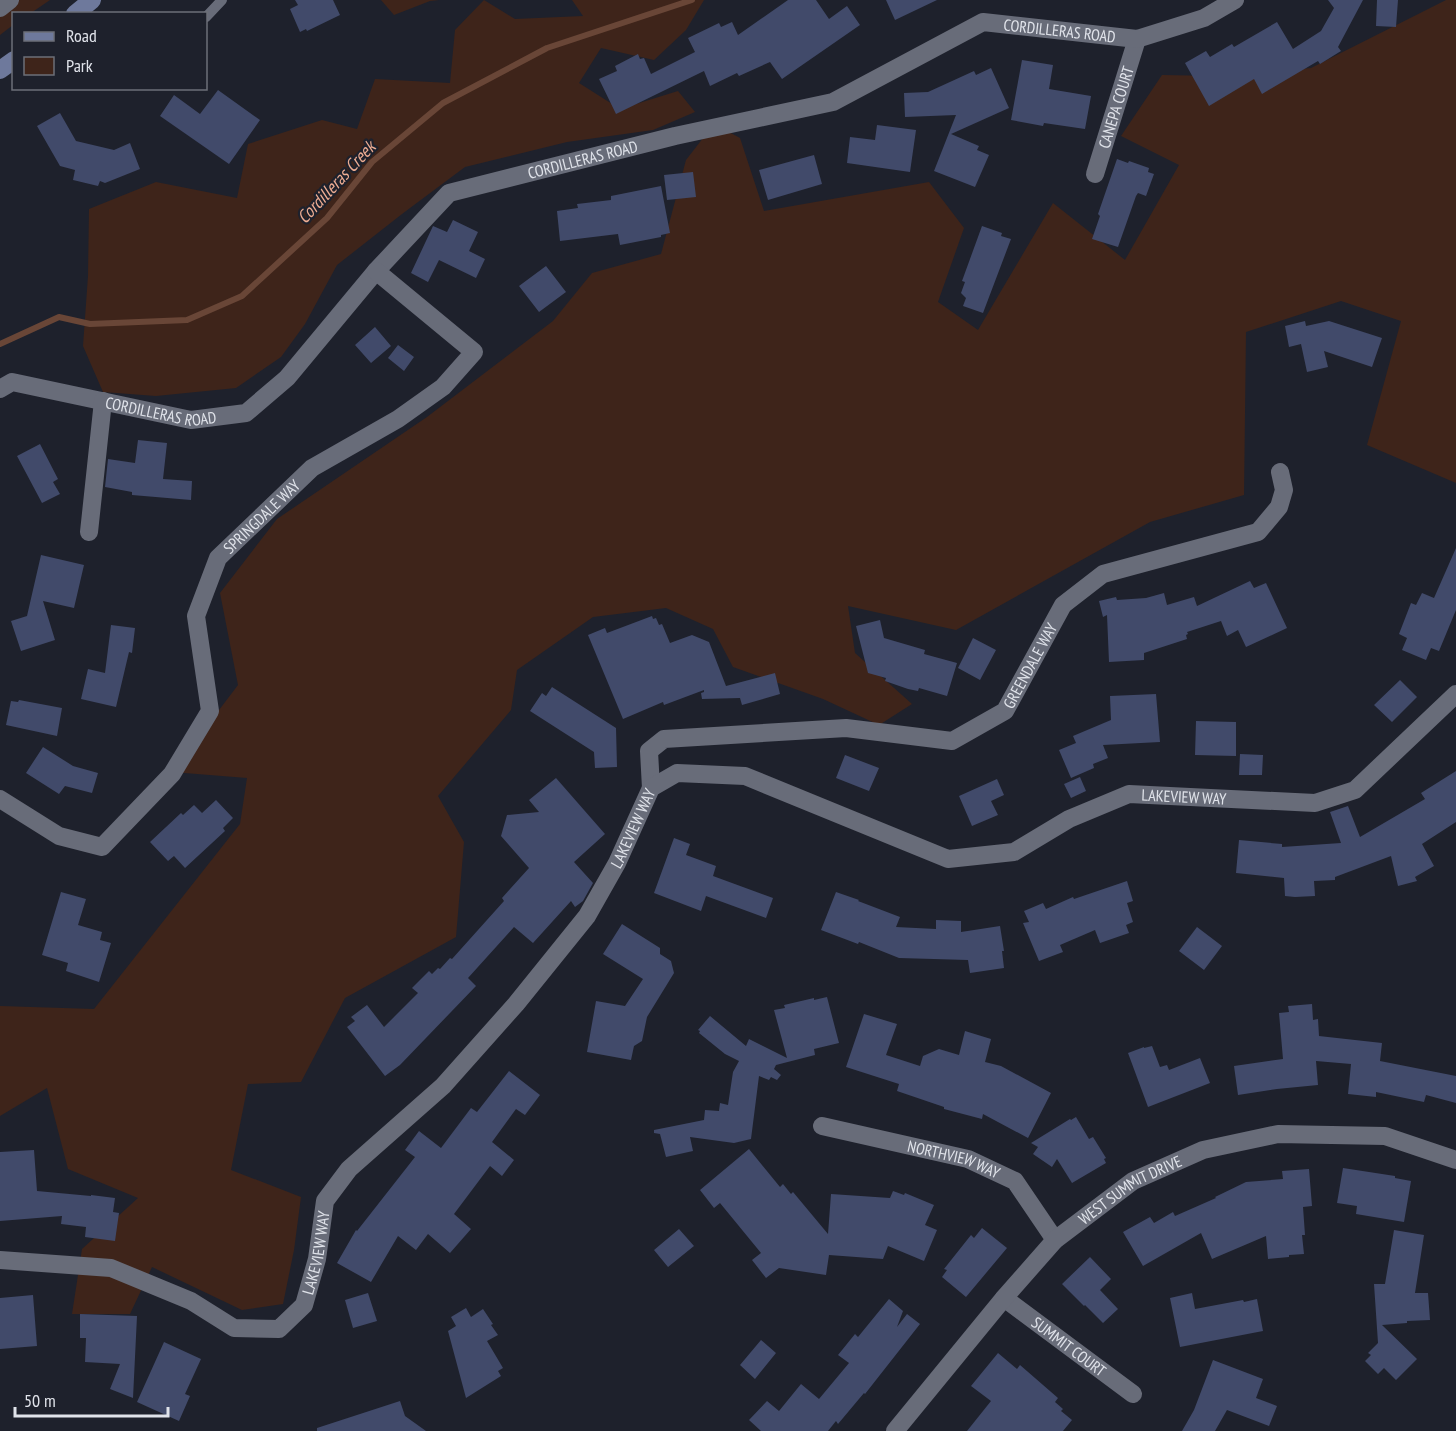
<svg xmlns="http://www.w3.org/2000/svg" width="1456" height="1431" font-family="'PT Sans Narrow',sans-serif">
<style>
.green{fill:#3e241a}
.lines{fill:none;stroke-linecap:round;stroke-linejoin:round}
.stream{stroke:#694637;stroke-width:6}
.building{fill:#414a6a}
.lane{stroke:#686c79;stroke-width:10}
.street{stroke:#686c79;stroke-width:18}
.secondary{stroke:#6e799c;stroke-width:18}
.labels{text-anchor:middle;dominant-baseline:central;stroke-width:4.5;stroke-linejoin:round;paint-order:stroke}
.street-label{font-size:16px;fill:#e0e3ea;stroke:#1e212c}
.water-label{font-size:18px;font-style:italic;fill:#eead93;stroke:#1e212c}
</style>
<rect width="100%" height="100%" fill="#1e212c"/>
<path class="green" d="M 0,0 L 50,0 L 31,13 L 14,14 L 13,25 L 0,35 Z
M 381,0 L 439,0 L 430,1 L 394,15 Z
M 484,0 L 515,19 L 583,16 L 572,0 L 704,0 L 686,30 L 654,60 L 601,48 L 579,83 L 620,109 L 678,91 L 695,112 L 653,130 L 567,142 L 465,167 L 402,214 L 337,265 L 305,324 L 281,357 L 236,388 L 156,396 L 103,392 L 83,346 L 88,276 L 89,209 L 156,182 L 237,198 L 248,144 L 322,120 L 357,129 L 375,79 L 450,83 L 455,30 Z
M 1446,0 L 1456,0 L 1456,483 L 1367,445 L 1401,321 L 1341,301 L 1246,332 L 1244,495 L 1150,522 L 956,630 L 848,606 L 855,653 L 912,704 L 879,725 L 823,699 L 733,667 L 713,629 L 666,608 L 593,617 L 517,670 L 511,710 L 438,796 L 464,842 L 456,937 L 345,998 L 301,1082 L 248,1084 L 231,1170 L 301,1197 L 294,1250 L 283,1304 L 242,1310 L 152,1267 L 130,1314 L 72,1314 L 82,1249 L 138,1198 L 68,1169 L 47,1088 L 0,1116 L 0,1006 L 94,1009 L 240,824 L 247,778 L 172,772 L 238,685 L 220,593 L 277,519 L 427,417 L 553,321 L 592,273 L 661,254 L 686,160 L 714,124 L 740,138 L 764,211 L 929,182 L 964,228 L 938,302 L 978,330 L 1053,203 L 1125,260 L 1179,165 L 1121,136 L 1162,75 L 1218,76 L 1311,68 Z"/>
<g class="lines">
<path class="stream" d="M 0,344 L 59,317 L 90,324 L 187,320 L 242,296 L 327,218 L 372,162 L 443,103 L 547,48 L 692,0"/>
</g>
<path class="building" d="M 295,0 L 333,0 L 340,15 L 307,31 L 306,29 L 300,32 L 290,9 L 298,5 Z
M 788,0 L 816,0 L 829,19 L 847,6 L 860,25 L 782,79 L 770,62 L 739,76 L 737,73 L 710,86 L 704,71 L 616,114 L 599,79 L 617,71 L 615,66 L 638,54 L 640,59 L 644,58 L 651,74 L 695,52 L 688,38 L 719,23 L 721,27 L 732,22 L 738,35 Z
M 886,0 L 937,0 L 895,20 Z
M 1328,0 L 1363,0 L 1338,47 L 1341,51 L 1320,64 L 1318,61 L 1262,94 L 1254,79 L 1209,106 L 1185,63 L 1206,51 L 1210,57 L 1232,44 L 1234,47 L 1277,22 L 1293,49 L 1321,31 L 1334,8 Z
M 1377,0 L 1398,0 L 1396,27 L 1376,26 Z
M 1022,60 L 1053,65 L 1049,89 L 1091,96 L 1085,129 L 1044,123 L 1043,126 L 1011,120 Z
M 991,68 L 1009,108 L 951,134 L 979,146 L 977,150 L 989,155 L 975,187 L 934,171 L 956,115 L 905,117 L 904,93 L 928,92 L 974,71 L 976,75 Z
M 218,90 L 260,120 L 229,164 L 160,116 L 174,95 L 200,114 Z
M 60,113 L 76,141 L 114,150 L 130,143 L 140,169 L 105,183 L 100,181 L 98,186 L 73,180 L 75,170 L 60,166 L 37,126 Z
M 877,125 L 916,130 L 910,172 L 847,163 L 850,137 L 875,140 Z
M 814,155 L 822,184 L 768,200 L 759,170 Z
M 1117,159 L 1128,163 L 1129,161 L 1149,168 L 1148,172 L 1154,174 L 1146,196 L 1138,193 L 1136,196 L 1118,247 L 1092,239 L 1100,216 L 1098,214 Z
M 693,172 L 696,197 L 667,200 L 664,175 Z
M 661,186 L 670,233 L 661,235 L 661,237 L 620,245 L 618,234 L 560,241 L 557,211 L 578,208 L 577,204 L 611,200 L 611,196 Z
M 453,220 L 478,232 L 469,251 L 485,259 L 476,278 L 439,260 L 428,282 L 411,273 L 433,226 L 447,232 Z
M 982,226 L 1002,233 L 1001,236 L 1011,239 L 983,313 L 963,306 L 966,298 L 961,293 L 965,282 L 962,281 Z
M 546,266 L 566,292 L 539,312 L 519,286 Z
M 1305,321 L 1306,326 L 1329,321 L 1382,338 L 1372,367 L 1324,351 L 1328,367 L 1307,372 L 1301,344 L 1289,347 L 1285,326 Z
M 375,327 L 391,346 L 371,363 L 355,345 Z
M 398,345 L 414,357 L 404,371 L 388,358 Z
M 138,440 L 167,443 L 163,479 L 192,481 L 191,500 L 132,495 L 132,492 L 105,487 L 108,459 L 135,463 Z
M 40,444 L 58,479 L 53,482 L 60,494 L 42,503 L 17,456 Z
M 1456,548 L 1456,610 L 1439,651 L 1431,648 L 1426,660 L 1402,650 L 1407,638 L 1399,634 L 1411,603 L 1416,605 L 1422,593 L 1434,598 Z
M 41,555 L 84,565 L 74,608 L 43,601 L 55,640 L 21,651 L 11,621 L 27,616 Z
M 1250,581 L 1254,588 L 1266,583 L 1287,628 L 1246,647 L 1238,630 L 1227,636 L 1221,621 L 1187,632 L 1188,634 L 1186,635 L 1187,639 L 1144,653 L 1144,660 L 1109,662 L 1107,615 L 1103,617 L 1099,601 L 1116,597 L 1117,600 L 1146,598 L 1164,593 L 1167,605 L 1194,597 L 1197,606 Z
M 652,616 L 653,619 L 656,618 L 659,625 L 662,624 L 670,643 L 692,635 L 709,642 L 726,686 L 775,673 L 780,694 L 742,705 L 740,698 L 702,699 L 701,693 L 704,692 L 704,690 L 664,705 L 663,702 L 623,719 L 588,635 L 605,628 L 607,633 Z
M 880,620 L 884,638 L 925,650 L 924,654 L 957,663 L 947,696 L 919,688 L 918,691 L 908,689 L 885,681 L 886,678 L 868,673 L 856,626 Z
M 111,625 L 135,628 L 132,653 L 129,652 L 116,707 L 81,699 L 88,669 L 105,673 Z
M 973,638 L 996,650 L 980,680 L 958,668 Z
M 1400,680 L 1417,697 L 1392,722 L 1374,705 Z
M 552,687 L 616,728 L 617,767 L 595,768 L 594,752 L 530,711 L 542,693 L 546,696 Z
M 1156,694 L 1160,742 L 1103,745 L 1108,758 L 1093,764 L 1094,768 L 1071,778 L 1059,750 L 1076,743 L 1073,736 L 1111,720 L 1110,696 Z
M 19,700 L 62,708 L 57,736 L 6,725 L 11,701 L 18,702 Z
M 1196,721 L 1236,722 L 1236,756 L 1195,755 Z
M 43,747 L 73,766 L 98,773 L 92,793 L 65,786 L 59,794 L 26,773 Z
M 1240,754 L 1263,755 L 1262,775 L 1239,775 Z
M 845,755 L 879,768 L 869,791 L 836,778 Z
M 1456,771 L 1456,822 L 1422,844 L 1434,866 L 1415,877 L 1417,881 L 1398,886 L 1391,856 L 1335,877 L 1335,880 L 1314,881 L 1315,896 L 1295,897 L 1285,896 L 1284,878 L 1236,873 L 1239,840 L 1282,844 L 1282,847 L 1341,843 L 1330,812 L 1348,806 L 1360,837 L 1425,799 L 1421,793 Z
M 1080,777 L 1086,791 L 1071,798 L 1064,784 Z
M 556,778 L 605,834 L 574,862 L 593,883 L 583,901 L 575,907 L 571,901 L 533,943 L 514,927 L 468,978 L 476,986 L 400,1065 L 385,1076 L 347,1027 L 355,1021 L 351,1017 L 367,1005 L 384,1027 L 418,993 L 412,988 L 429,971 L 432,974 L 438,968 L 440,969 L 450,958 L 452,959 L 504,901 L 502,898 L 529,868 L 501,836 L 507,815 L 539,812 L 529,800 Z
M 997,779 L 1004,795 L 991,801 L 998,815 L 972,826 L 959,796 Z
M 216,800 L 233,818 L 223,828 L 225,831 L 185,868 L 174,856 L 168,861 L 150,842 L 181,813 L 183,815 L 194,805 L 202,813 Z
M 674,838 L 690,844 L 686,855 L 716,866 L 713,876 L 773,898 L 766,918 L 706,896 L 701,911 L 654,893 Z
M 1127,881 L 1133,901 L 1127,903 L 1133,922 L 1126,925 L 1129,933 L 1100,943 L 1095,930 L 1060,945 L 1063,952 L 1039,961 L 1023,923 L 1029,922 L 1024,911 L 1043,903 L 1046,909 L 1073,897 L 1074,899 Z
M 61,892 L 86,899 L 78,925 L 102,932 L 100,940 L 111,943 L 99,982 L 66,971 L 68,963 L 42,955 Z
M 836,892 L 859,900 L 858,901 L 900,917 L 896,927 L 936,929 L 936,920 L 961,921 L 961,932 L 1000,926 L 1004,951 L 1002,951 L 1004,968 L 970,973 L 968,960 L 899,958 L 859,942 L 858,944 L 821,930 Z
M 622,924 L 660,948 L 660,954 L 671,961 L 674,973 L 647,1017 L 642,1041 L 634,1046 L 631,1060 L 587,1052 L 596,1001 L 625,1006 L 643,979 L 603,954 Z
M 1197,927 L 1222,946 L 1204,970 L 1179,951 Z
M 827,997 L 839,1043 L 814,1049 L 815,1055 L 776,1065 L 774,1069 L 781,1075 L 777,1080 L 771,1077 L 769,1080 L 759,1076 L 751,1139 L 734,1143 L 690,1137 L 693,1151 L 666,1157 L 660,1134 L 654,1133 L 654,1130 L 704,1120 L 705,1110 L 719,1111 L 720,1103 L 728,1105 L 733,1072 L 739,1061 L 725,1054 L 699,1033 L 700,1031 L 698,1030 L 710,1016 L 746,1046 L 749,1039 L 787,1058 L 774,1010 L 785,1008 L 784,1005 L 814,998 L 814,1000 Z
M 1312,1004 L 1313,1020 L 1318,1019 L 1319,1036 L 1382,1043 L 1380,1061 L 1456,1076 L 1456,1103 L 1426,1095 L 1424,1102 L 1376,1092 L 1376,1097 L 1348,1094 L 1351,1064 L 1316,1061 L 1318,1085 L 1277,1089 L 1238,1095 L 1234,1066 L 1283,1059 L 1279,1013 L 1289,1012 L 1288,1006 Z
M 864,1014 L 897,1024 L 886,1055 L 920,1066 L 923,1056 L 939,1049 L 959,1055 L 965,1031 L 991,1039 L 985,1062 L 1001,1066 L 1051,1093 L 1028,1138 L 983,1114 L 982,1119 L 944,1109 L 944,1107 L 897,1091 L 899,1084 L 846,1067 Z
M 1152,1046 L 1160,1067 L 1167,1065 L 1169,1070 L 1200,1058 L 1210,1083 L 1148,1107 L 1128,1053 L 1144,1047 L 1144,1048 Z
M 509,1071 L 540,1095 L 525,1115 L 516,1109 L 492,1142 L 514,1160 L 502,1176 L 490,1166 L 454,1214 L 471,1229 L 450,1253 L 428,1234 L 416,1250 L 398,1236 L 371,1282 L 337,1263 L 356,1230 L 357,1231 L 415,1157 L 405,1150 L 419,1131 L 441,1148 L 471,1108 L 477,1112 Z
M 1076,1117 L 1089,1139 L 1093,1137 L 1106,1158 L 1104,1159 L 1106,1163 L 1072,1183 L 1057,1159 L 1052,1167 L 1033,1154 L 1038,1147 L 1031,1143 L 1070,1119 L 1071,1120 Z
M 749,1149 L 780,1187 L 783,1184 L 791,1194 L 793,1192 L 828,1234 L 831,1194 L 890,1198 L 893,1191 L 904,1195 L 905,1193 L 934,1205 L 925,1225 L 937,1230 L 924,1261 L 888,1246 L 883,1259 L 829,1255 L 826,1275 L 779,1268 L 766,1278 L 752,1260 L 761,1253 L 720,1203 L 714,1208 L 700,1190 Z
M 34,1150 L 37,1191 L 91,1196 L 91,1195 L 115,1198 L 113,1212 L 119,1213 L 115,1241 L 85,1237 L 86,1227 L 61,1224 L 62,1216 L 0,1221 L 0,1152 Z
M 1343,1168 L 1395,1176 L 1395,1178 L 1411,1181 L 1404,1222 L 1356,1214 L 1357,1206 L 1337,1203 Z
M 1309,1169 L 1312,1206 L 1303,1207 L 1305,1235 L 1302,1235 L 1304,1254 L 1289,1255 L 1289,1257 L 1268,1259 L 1266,1236 L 1212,1259 L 1201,1233 L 1143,1266 L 1123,1232 L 1150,1217 L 1154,1223 L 1173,1212 L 1175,1216 L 1216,1198 L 1215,1197 L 1246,1182 L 1283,1179 L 1282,1171 Z
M 982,1228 L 1007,1248 L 966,1297 L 942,1277 L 947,1270 L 944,1269 L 971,1235 L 974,1238 Z
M 679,1229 L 694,1246 L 668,1267 L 654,1250 Z
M 1394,1230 L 1424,1235 L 1415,1293 L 1428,1293 L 1430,1320 L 1407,1321 L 1407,1323 L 1382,1325 L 1417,1359 L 1396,1380 L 1384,1368 L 1378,1374 L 1365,1361 L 1371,1355 L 1368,1353 L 1378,1343 L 1374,1284 L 1385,1284 Z
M 1090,1257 L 1111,1279 L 1100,1290 L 1118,1309 L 1103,1323 L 1085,1305 L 1084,1306 L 1062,1284 Z
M 368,1293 L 377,1321 L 353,1328 L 345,1300 Z
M 1192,1293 L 1195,1309 L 1243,1300 L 1244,1302 L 1257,1299 L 1263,1331 L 1180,1347 L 1170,1298 Z
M 33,1295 L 37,1346 L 0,1349 L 0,1298 Z
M 889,1299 L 903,1311 L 897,1327 L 907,1314 L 920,1324 L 865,1394 L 864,1393 L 838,1424 L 836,1421 L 828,1431 L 761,1431 L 749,1420 L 767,1401 L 779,1411 L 801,1384 L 819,1399 L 849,1363 L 838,1355 L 855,1334 L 858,1337 Z
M 466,1308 L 471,1317 L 483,1309 L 493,1324 L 491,1325 L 498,1335 L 487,1341 L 503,1368 L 498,1371 L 501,1376 L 466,1398 L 448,1331 L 456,1326 L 451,1317 Z
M 80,1314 L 137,1316 L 133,1398 L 110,1389 L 120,1364 L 85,1362 L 86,1338 L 80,1338 Z
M 761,1340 L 776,1353 L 755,1379 L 740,1365 Z
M 164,1342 L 201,1359 L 185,1394 L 190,1396 L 179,1421 L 137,1402 Z
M 998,1353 L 1017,1369 L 1020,1365 L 1058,1398 L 1055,1402 L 1063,1409 L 1061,1411 L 1072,1420 L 1063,1431 L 967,1431 L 991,1401 L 971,1386 Z
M 1213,1360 L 1263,1379 L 1256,1398 L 1277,1406 L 1269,1426 L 1227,1410 L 1215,1431 L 1182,1431 L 1194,1410 Z
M 400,1401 L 405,1416 L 426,1431 L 317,1431 L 317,1428 Z"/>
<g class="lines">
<path class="lane" d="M 206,17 L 222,0"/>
<g class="street">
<path d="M 0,8 L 10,0"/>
<path id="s1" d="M 1095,174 L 1137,39"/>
<path id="s2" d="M 0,389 L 12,382 L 191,420 L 246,413 L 287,378 L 376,271 L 449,193 L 675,136 L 833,102 L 983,22 L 1137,39 L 1204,18 L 1235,0"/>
<path d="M 89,532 L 103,401"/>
<path id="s3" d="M 651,788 L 649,751 L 664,739 L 846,728 L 952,741 L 1005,711 L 1063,605 L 1103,574 L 1258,532 L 1279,507 L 1284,490 L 1280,472"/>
<path id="s4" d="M 0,799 L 59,836 L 102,847 L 172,774 L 210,711 L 196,616 L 218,558 L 312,468 L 398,419 L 443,387 L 474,352 L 376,271"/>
<path id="s5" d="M 822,1126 L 968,1159 L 1015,1181 L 1055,1240"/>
<path id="s6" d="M 0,1260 L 111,1268 L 191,1301 L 234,1328 L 279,1329 L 304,1305 L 317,1259 L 325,1201 L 349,1169 L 443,1086 L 516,1004 L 587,916 L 617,863 L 651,788 L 677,773 L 745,776 L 948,859 L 1014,852 L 1069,819 L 1129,794 L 1315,803 L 1355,790 L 1456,694"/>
<path id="s7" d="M 1004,1298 L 1133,1394"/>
<path id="s8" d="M 895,1431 L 1004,1298 L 1055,1240 L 1133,1181 L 1203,1150 L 1278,1134 L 1385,1136 L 1456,1160"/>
</g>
<path class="secondary" d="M 75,14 L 92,0
M 0,70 L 14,60"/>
</g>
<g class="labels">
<g class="street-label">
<text stroke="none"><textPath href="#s2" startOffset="1194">CORDILLERAS ROAD</textPath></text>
<text stroke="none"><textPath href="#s1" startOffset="70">CANEPA COURT</textPath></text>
<text stroke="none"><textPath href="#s2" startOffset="690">CORDILLERAS ROAD</textPath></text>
<text stroke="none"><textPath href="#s2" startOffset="166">CORDILLERAS ROAD</textPath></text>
<text stroke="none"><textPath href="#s4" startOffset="507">SPRINGDALE WAY</textPath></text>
<text stroke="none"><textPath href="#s3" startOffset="458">GREENDALE WAY</textPath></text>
<text stroke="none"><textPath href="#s6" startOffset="1534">LAKEVIEW WAY</textPath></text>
<text stroke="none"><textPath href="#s6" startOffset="922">LAKEVIEW WAY</textPath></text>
<text stroke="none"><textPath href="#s5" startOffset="136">NORTHVIEW WAY</textPath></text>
<text stroke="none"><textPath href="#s8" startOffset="340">WEST SUMMIT DRIVE</textPath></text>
<text stroke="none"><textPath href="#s6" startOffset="382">LAKEVIEW WAY</textPath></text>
<text stroke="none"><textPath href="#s7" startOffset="81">SUMMIT COURT</textPath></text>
</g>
<g class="water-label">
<text transform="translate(336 182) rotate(-47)">Cordilleras Creek</text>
</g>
</g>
<rect x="12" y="12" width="195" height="78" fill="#1e212c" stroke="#6c6f78" stroke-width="1.5"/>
<rect x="24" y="32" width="30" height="9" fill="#6e799c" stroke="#6c6f78" stroke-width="1.5"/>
<text x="66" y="42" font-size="18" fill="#e0e3ea">Road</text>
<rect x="24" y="57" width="30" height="18" fill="#3e241a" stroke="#6c6f78" stroke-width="1.5"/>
<text x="66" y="72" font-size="18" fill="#e0e3ea">Park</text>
<path d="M15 1407v9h153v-9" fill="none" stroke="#e0e3ea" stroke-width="3"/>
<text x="24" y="1407" font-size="18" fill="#e0e3ea" stroke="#1e212c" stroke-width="4.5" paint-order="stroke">50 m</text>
</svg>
